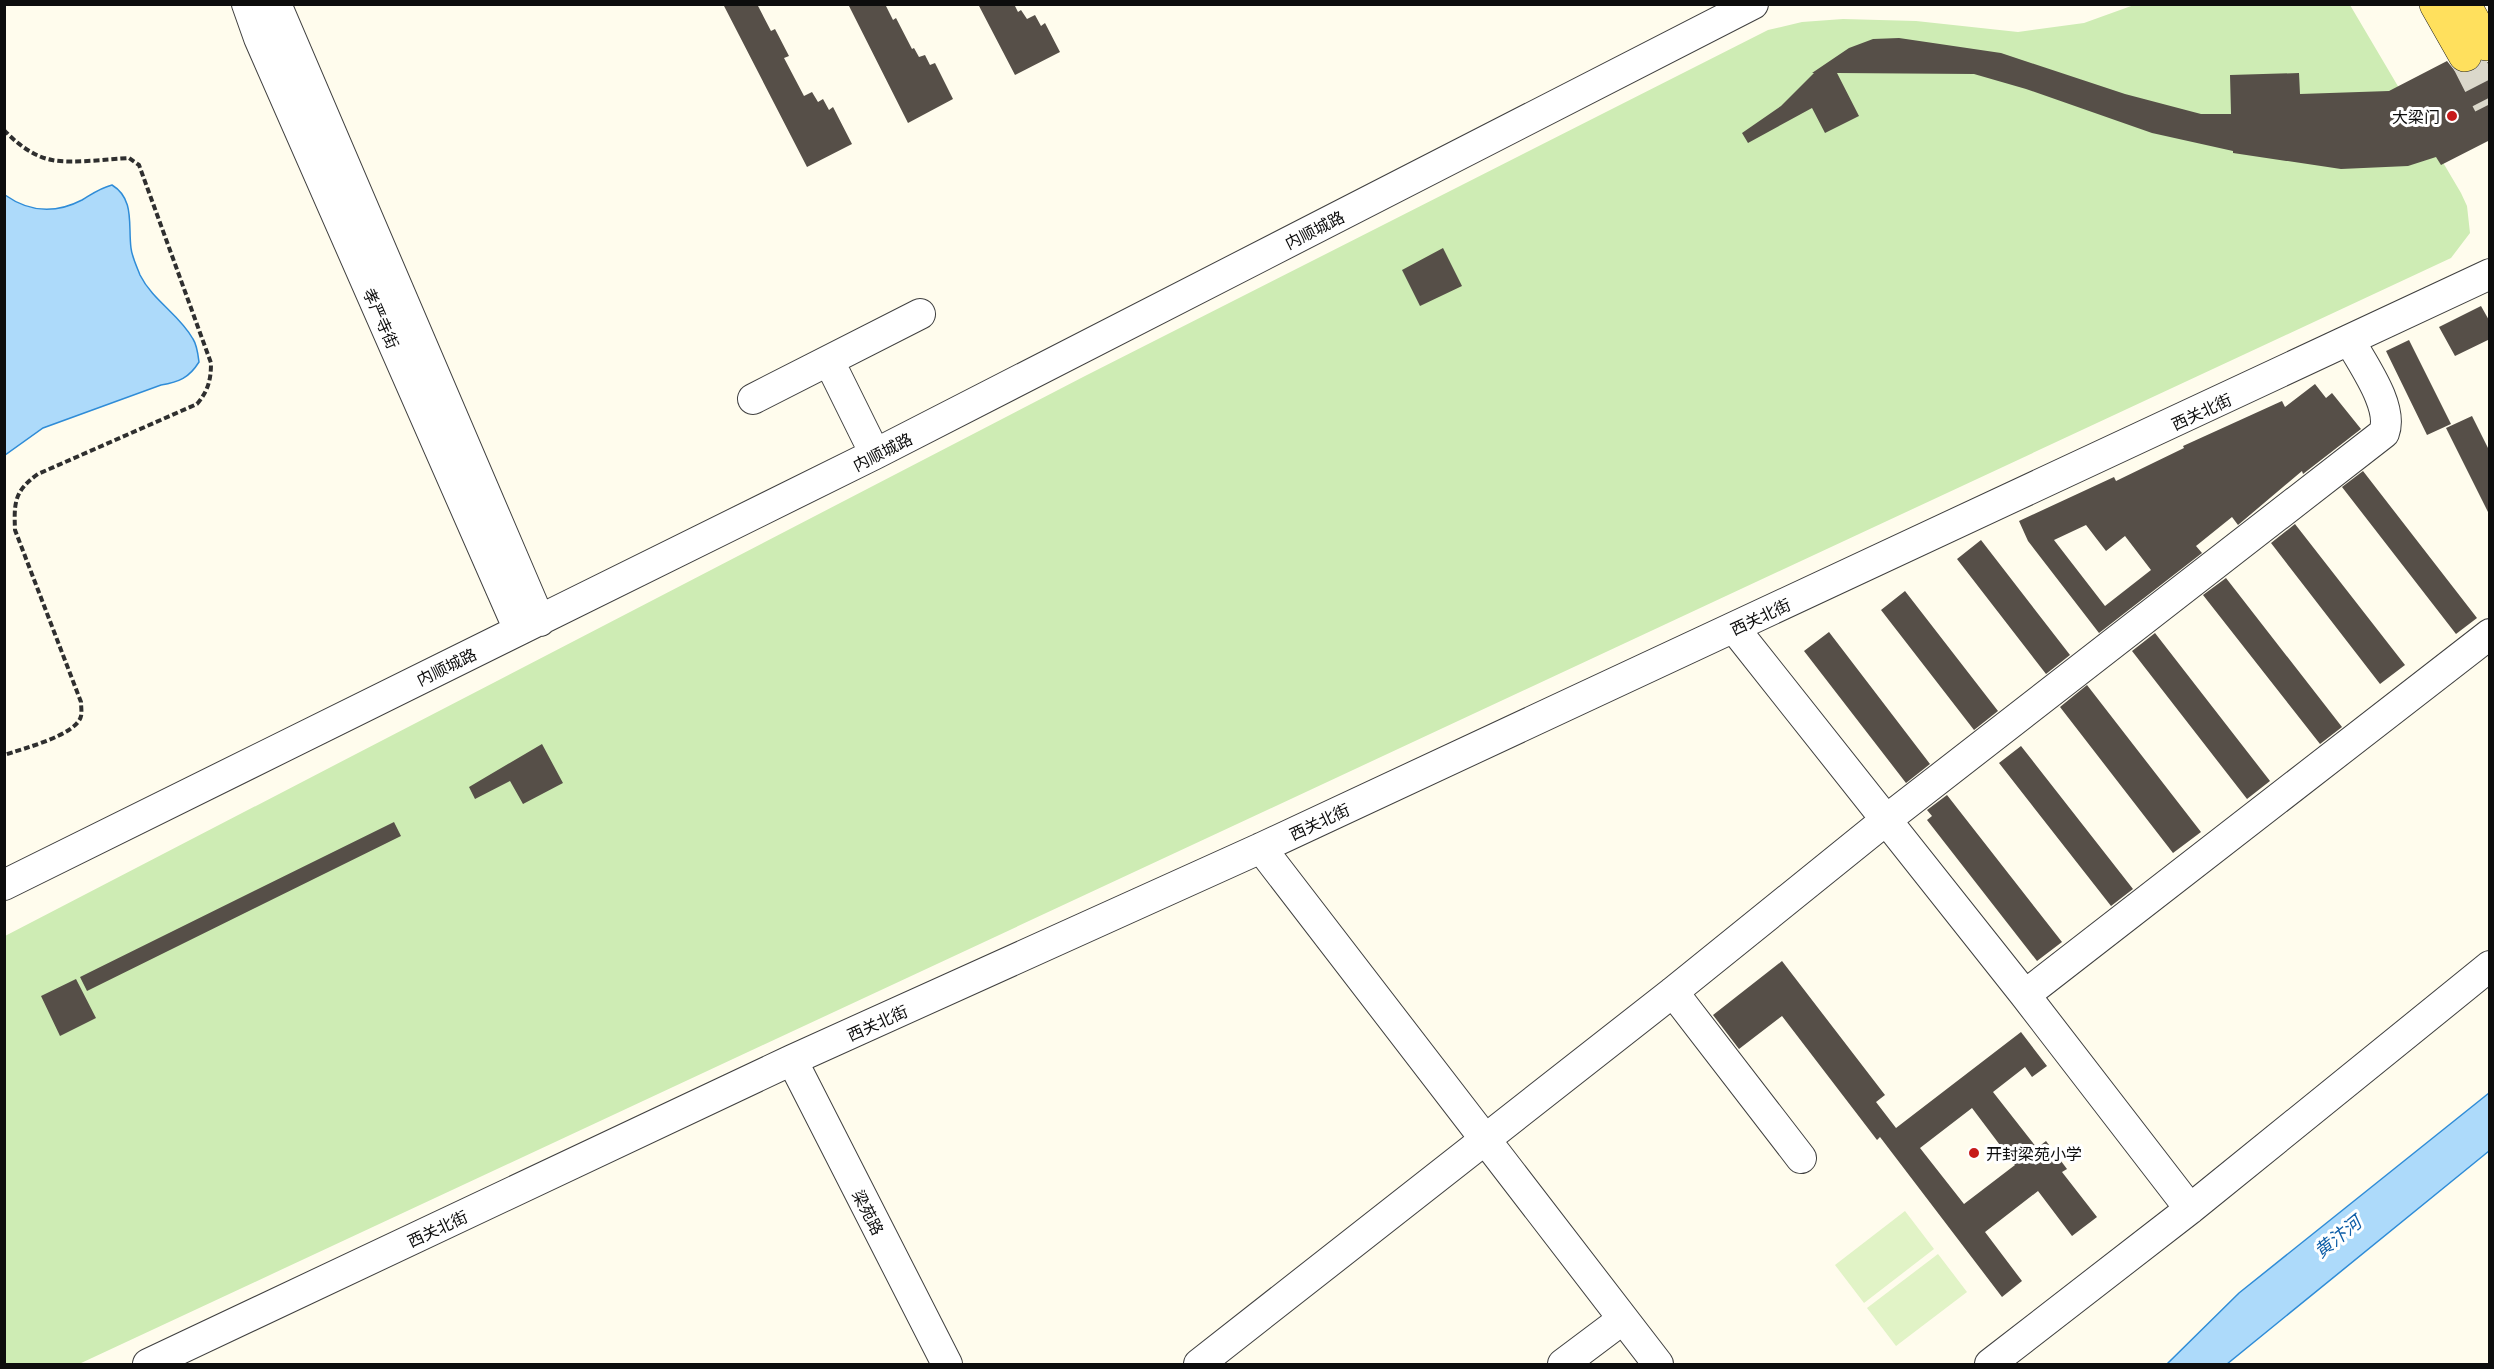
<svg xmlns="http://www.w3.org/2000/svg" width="2494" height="1369" font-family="Literata,'Noto Sans SC',serif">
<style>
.green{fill:#ceecb4}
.pitch{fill:#e1f3c6}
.water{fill:#addafa;stroke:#2f8cd7;stroke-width:1.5}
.building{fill:#564f48;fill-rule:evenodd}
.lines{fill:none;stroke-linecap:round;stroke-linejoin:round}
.major-tunnel{stroke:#dbd8cb;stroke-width:33;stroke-dasharray:33 16;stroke-linecap:butt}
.minor-casing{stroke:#404040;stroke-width:32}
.major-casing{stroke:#1e1e1e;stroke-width:34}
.path{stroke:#2f2f2f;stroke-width:4;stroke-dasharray:6 3;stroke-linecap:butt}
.minor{stroke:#fff;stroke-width:30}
.major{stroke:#ffe05d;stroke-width:33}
.poi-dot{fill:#c71b1b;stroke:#fff;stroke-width:2}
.labels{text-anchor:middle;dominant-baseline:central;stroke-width:6;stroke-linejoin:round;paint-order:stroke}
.poi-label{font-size:16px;fill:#0d0d0d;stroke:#fff;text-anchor:end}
.street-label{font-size:16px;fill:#0d0d0d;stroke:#fff}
.water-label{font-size:18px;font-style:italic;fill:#0d5da7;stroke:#fff}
</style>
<rect width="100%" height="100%" fill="#fffced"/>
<path class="green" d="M 2134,5 L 2350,5 L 2461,193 L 2467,206 L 2470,233 L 2451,258 L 79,1364 L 5,1364 L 5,936 L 1085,376 L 1768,30 L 1802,22 L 1843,19 L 1916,21 L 2018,32 L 2084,23 Z"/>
<path class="pitch" d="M 1905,1211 L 1934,1249 L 1864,1303 L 1835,1265 Z
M 1938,1254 L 1967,1292 L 1896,1346 L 1867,1308 Z"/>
<path class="water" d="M 112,185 C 135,199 128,225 131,248 C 132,257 137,267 140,275 C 153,301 179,314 193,339 C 197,345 198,354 199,362 C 189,378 179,382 161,385 L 43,428 L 5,455 L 5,195 C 29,212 55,214 82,200 C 92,194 100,188 112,185 Z
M 2489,1093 L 2489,1151 L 2227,1364 L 2167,1364 L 2239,1293 Z"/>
<path class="building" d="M 723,4 L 757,4 L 771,31 L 775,29 L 789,56 L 784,58 L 804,96 L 812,92 L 818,102 L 823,99 L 829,110 L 833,107 L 852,144 L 807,167 Z
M 848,4 L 885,4 L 893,20 L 896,18 L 912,49 L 914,48 L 919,57 L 925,55 L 930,65 L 935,63 L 953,99 L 908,123 Z
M 978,4 L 1014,4 L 1018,12 L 1021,10 L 1027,19 L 1035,15 L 1041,26 L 1045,23 L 1060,52 L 1015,75 Z
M 1899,38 L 2001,53 L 2125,94 L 2201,114 L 2231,114 L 2230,75 L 2299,73 L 2300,94 L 2389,91 L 2447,61 L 2455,71 L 2465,74 L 2475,71 L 2482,62 L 2490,62 L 2490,140 L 2441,165 L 2436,157 L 2408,166 L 2341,169 L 2233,153 L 2233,151 L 2152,133 L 2026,89 L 1974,74 L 1837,73 L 1859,116 L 1825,133 L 1812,108 L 1748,143 L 1742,133 L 1781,106 L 1814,73 L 1812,73 L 1849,48 L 1873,39 Z
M 1443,248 L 1462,286 L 1420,306 L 1402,270 Z
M 2481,306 L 2490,322 L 2490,339 L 2455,356 L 2439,327 Z
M 2409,340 L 2451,424 L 2427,435 L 2386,351 Z
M 2315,384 L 2326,398 L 2332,393 L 2361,429 L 2303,474 L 2302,471 L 2238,525 L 2232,517 L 2196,546 L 2202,553 L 2099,633 L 2028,541 L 2019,521 L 2114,477 L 2116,481 L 2184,448 L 2183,446 L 2282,401 L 2285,407 ZM 2086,525 L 2106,551 L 2125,536 L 2151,570 L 2105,606 L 2054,540 Z
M 2472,416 L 2490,452 L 2490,516 L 2446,428 Z
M 2363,471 L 2477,618 L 2456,634 L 2342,487 Z
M 2295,524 L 2405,665 L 2380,684 L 2271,543 Z
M 1981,540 L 2070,655 L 2046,674 L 1957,559 Z
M 2226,578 L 2342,727 L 2320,744 L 2203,595 Z
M 1905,591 L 1998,711 L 1974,730 L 1881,610 Z
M 1829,632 L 1930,764 L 1906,783 L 1804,651 Z
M 2155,633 L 2270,781 L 2247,799 L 2132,651 Z
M 2087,685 L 2201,832 L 2173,853 L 2060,707 Z
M 542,744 L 563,783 L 523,804 L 510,781 L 475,799 L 469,787 Z
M 2021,746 L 2133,889 L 2111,906 L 1999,763 Z
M 1947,795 L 2062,942 L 2037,961 L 1927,820 L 1932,816 L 1927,810 Z
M 394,822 L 401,836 L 87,991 L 80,977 Z
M 1782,961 L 1885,1095 L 1876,1102 L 1896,1128 L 2021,1032 L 2047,1066 L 2032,1077 L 2025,1067 L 1993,1092 L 2037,1148 L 2046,1141 L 2067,1169 L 2062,1172 L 2097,1217 L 2072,1236 L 2038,1191 L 1985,1232 L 2022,1281 L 2002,1297 L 1880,1137 L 1877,1140 L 1782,1016 L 1739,1049 L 1713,1015 ZM 1972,1108 L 2015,1165 L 1964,1204 L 1920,1148 Z
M 76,979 L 96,1018 L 60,1036 L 41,996 Z"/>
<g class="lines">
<path class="major-tunnel" d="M 2465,55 L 2490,104"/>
<defs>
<path id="minor" d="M 247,4 L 259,38 L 519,630
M 276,4 L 540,621
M 829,361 L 875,454
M 753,399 L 920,314
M 1734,628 L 2025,995 L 2190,1209
M 1261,848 L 1658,1364
M 4,885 L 875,454 L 1753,4
M 1673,992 L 1801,1158
M 2025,995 L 2490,634
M 792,1060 L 947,1364
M 148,1364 L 792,1060 L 1261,848 L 2490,274
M 1199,1364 L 1673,992 L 1886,820 L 2384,433 C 2394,407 2363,365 2350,341
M 1563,1364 L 1623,1319
M 1990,1364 L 2190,1209 L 2490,966"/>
<path id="major" d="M 2436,4 L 2465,55
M 2464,4 L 2486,44"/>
</defs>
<use href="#minor" class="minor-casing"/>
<use href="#major" class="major-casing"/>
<path class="path" d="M 4,130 C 16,143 34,157 52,160 C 71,164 108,159 129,158 L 139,165 L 211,363 C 211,380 208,391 197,404 L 38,474 C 14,491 14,503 15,530 L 81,702 C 81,706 82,712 81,716 C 77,735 22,749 4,755"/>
<use href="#minor" class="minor"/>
<use href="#major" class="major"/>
</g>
<g class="poi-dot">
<circle cx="2452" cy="116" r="6"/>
<circle cx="1974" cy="1153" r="6"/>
</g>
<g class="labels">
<g class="poi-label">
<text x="2440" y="116">大梁门</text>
<text x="1986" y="1153" text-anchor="start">开封梁苑小学</text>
</g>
<g class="street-label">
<text transform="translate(1314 229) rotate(-27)">内顺城路</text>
<text transform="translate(382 318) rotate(66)">孝严寺街</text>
<text transform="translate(2201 411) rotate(-25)">西关北街</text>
<text transform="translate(882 451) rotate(-27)">内顺城路</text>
<text transform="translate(1760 616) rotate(-25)">西关北街</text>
<text transform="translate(446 666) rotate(-26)">内顺城路</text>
<text transform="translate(1319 821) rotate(-25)">西关北街</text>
<text transform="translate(877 1022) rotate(-24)">西关北街</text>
<text transform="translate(869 1212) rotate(63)">梁苑路</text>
<text transform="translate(437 1228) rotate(-25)">西关北街</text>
</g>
<g class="water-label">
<text transform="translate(2337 1236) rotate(-39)">黄汴河</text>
</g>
</g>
<rect width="2494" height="1369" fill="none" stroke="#0d0d0d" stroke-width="12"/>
</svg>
